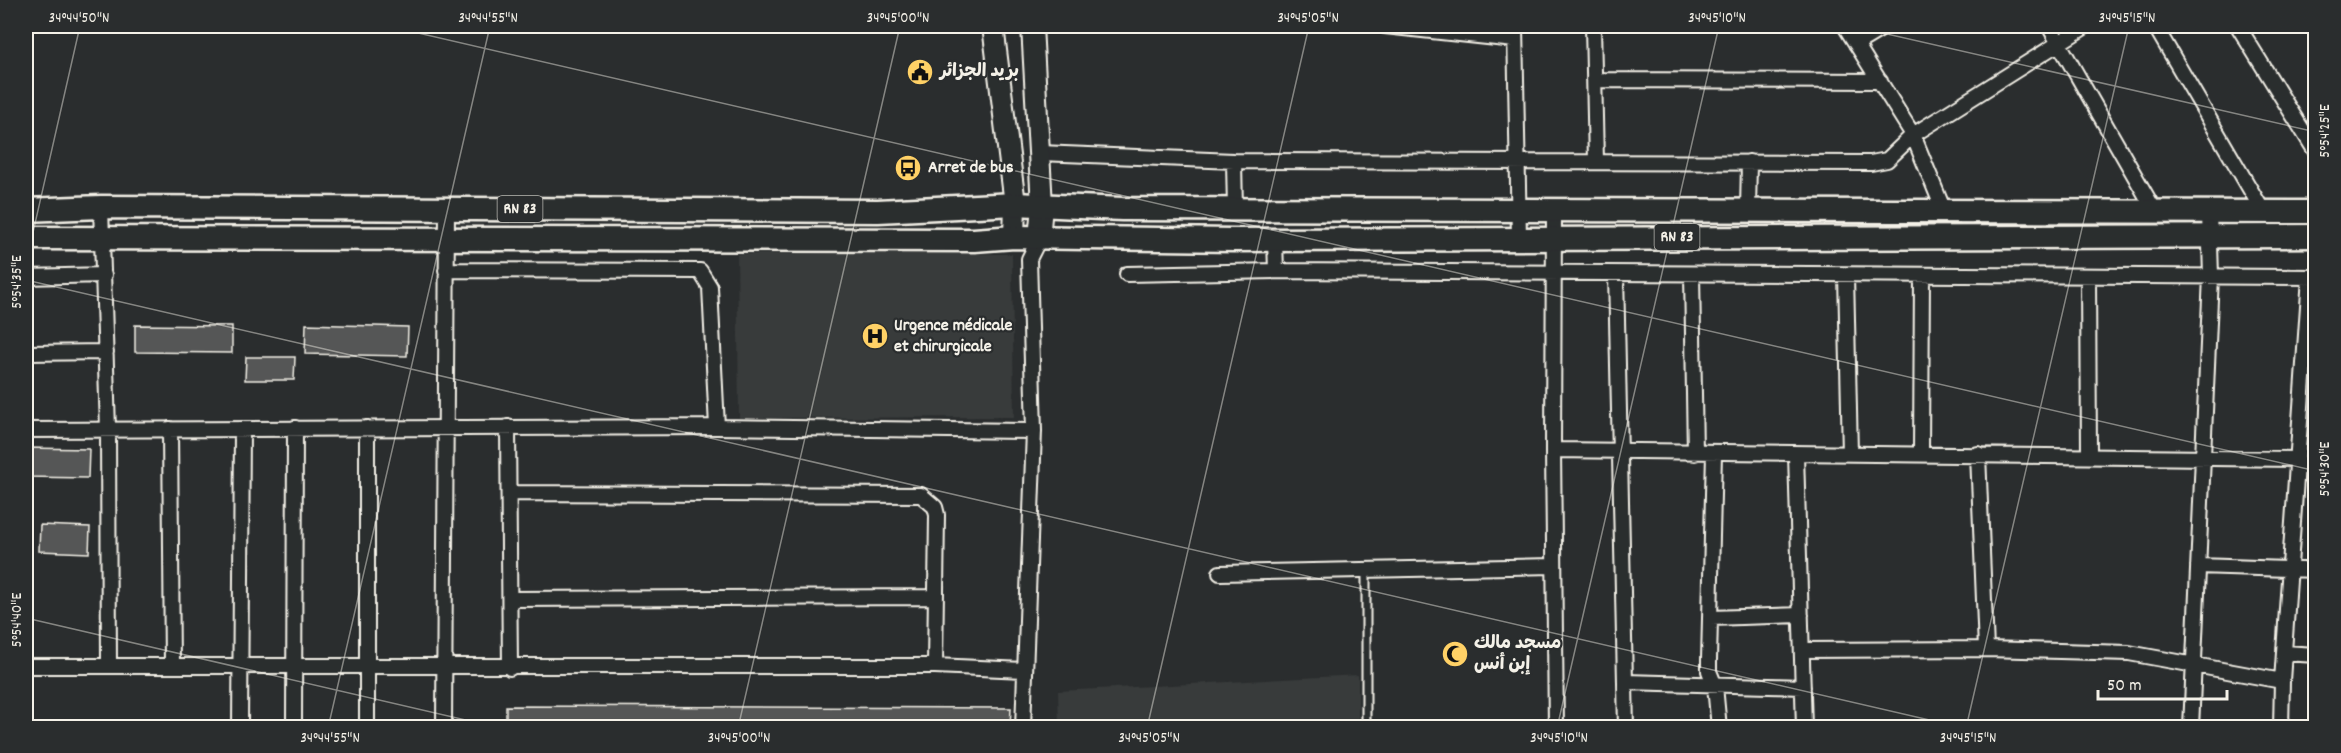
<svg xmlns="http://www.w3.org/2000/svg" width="2341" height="753" font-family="Dekko,'Playpen Sans Arabic',sans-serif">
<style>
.built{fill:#373a3a}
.building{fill:#555756;stroke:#f4f1e8;stroke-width:1.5}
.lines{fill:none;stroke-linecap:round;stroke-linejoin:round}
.service-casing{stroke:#f4f1e8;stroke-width:11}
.minor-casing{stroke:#f4f1e8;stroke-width:18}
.secondary-casing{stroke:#f4f1e8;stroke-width:24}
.primary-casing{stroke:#f4f1e8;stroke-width:27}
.service{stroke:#2a2d2e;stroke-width:7}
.minor{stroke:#2a2d2e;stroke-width:14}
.secondary{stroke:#2a2d2e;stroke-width:20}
.primary{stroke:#2a2d2e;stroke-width:22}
.ticks{fill:none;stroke:#f4f1e8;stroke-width:1.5;stroke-opacity:0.45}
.labels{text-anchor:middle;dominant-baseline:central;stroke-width:4.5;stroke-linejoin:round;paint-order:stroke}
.shield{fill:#2a2d2e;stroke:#b7b6b0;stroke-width:1.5}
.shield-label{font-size:16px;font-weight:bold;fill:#f4f1e8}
.poi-label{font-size:18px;font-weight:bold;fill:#f4f1e8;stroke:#2a2d2e;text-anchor:start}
.neatline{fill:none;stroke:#f4f1e8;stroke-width:2}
.ticks-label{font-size:15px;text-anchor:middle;fill:#f4f1e8}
</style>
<rect width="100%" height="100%" fill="#2a2d2e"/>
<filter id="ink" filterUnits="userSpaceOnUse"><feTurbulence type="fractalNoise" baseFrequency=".0167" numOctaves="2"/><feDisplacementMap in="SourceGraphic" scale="12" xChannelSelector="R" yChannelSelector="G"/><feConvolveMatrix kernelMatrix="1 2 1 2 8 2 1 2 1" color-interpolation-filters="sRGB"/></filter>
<g filter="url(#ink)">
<path class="built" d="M 737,254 L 1012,254 L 1014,417 L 739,418 Z
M 1358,675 L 1358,727 L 1059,727 L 1058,691 Z"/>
<path class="building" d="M 306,324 L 408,327 L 407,356 L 305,354 Z
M 135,325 L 232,326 L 232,353 L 135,352 Z
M 246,357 L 295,357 L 294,380 L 245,380 Z
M 26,448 L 89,449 L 88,478 L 26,477 Z
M 40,525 L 90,527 L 89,553 L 39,551 Z
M 506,706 L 1011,708 L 1010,728 L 506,728 Z"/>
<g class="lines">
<defs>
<path id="service" d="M 1366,570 L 1366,728"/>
<path id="minor" d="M 1385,26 L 1515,40
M 1515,26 L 1519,239
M 1593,26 L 1596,162
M 1845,26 L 1913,135 L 1944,211
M 2049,26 L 2156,213
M 2155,26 L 2264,213
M 2238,26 L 2316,152
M 1856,44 L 1886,26
M 1594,80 L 1880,81
M 1040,153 L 1234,161 L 1871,163 L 1887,160 L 1913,135 L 2086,26
M 1234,161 L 1235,209
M 101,207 L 108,430 L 109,666
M 1554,210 L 1553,450 L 1556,728
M 1748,210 L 1749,162
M 1275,240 L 1276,271
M 446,270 L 700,271 L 710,287 L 717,427
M 1127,274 L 1276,271 L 2316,277
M 1616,274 L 1626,728
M 1692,274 L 1695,453
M 1846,275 L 1850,454
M 2088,276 L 2089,455
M 26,277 L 104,275
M 26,353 L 106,352
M 508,427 L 510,668
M 170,429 L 172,666
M 26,430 L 717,427 L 1034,431
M 1553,450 L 2297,459
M 1714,453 L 1709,660 L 1709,671 L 1715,686 L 1719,728
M 1796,454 L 1804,728
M 1921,454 L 1922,275
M 1978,454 L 1986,649
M 509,493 L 921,495 L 935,507 L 937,515 L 935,666
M 2198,566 L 2316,570
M 1220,573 L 1554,566
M 510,599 L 935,597
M 1711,618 L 1801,615
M 1802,650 L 1986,649 L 2129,653 L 2282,681
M 2284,653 L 2316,655
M 26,666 L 935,666 L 1024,670
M 1625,682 L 1803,687
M 240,728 L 242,429
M 294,728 L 295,428
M 367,728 L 367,428
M 444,728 L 447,208
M 1023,728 L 1034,431 L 1029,259 L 1039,239
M 2191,728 L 2211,276 L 2209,212
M 2281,728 L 2282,681 L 2310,277"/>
<path id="secondary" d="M 993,26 L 1015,204 L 1014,237
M 1032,26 L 1042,206 L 1039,239"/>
<path id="primary" d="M 26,210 L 101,207 L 878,211 L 1015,204 L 1122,209 L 2316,212
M 26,238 L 974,240 L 1014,237 L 1234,240 L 2316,236"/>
</defs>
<use href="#service" class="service-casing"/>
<use href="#minor" class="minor-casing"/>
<use href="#secondary" class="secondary-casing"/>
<use href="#primary" class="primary-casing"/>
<use href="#service" class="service"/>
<use href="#minor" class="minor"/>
<use href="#secondary" class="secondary"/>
<use href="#primary" class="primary"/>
</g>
</g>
<path class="ticks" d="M 388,26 L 2316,471M 1852,26 L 2316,132M 26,263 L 80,26M 26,280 L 1964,728M 26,618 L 500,728M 328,728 L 490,26M 738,728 L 900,26M 1147,728 L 1309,26M 1557,728 L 1719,26M 1966,728 L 2129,26"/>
<defs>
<symbol id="civic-disc" viewBox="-11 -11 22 22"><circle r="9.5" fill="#ffd166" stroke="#2a2d2e"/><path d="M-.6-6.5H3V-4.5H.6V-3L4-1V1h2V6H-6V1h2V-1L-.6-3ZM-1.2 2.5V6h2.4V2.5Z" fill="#111"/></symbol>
<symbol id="bus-disc" viewBox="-11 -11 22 22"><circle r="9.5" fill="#ffd166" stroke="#2a2d2e"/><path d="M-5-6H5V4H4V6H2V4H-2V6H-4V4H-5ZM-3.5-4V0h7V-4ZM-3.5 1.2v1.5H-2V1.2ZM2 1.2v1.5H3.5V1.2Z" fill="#111"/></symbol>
<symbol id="hospital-disc" viewBox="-11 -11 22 22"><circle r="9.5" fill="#ffd166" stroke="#2a2d2e"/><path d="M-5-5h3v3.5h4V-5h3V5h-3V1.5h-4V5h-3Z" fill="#111"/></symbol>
<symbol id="mosque-disc" viewBox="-11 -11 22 22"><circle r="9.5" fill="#ffd166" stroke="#2a2d2e"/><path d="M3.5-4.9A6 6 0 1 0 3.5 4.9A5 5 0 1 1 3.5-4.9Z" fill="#111"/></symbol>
</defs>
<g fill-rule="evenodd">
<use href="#civic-disc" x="905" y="57" width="30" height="30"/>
<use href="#bus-disc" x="893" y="153" width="30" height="30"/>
<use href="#hospital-disc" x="860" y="321" width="30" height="30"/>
<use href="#mosque-disc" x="1440" y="639" width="30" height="30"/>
</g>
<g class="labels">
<g class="shield">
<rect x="497.5" y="196" width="45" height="26" rx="4.5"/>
<rect x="1654.5" y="224" width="45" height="26" rx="4.5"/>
</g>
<g class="shield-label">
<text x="520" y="209">RN 83</text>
<text x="1677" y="237">RN 83</text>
</g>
<g class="poi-label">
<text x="940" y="72">بريد الجزائر</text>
<text x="928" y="168">Arret de bus</text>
<text x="894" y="326">Urgence médicale<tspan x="894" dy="21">et chirurgicale</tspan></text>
<text x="1474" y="644">مسجد مالك<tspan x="1474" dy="21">إبن أنس</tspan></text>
</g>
</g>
<rect width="2341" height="753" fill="none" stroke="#2a2d2e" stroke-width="66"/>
<path d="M2098 690v9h129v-9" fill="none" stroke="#f4f1e8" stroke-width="3"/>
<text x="2107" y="690" font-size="18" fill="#f4f1e8" stroke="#2a2d2e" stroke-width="4.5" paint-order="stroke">50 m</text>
<rect x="33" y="33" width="2275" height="687" class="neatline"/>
<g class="ticks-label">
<text x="79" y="22">34°44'50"N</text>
<text x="488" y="22">34°44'55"N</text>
<text x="898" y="22">34°45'00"N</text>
<text x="1308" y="22">34°45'05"N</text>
<text x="1717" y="22">34°45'10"N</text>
<text x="2127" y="22">34°45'15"N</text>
<text transform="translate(2324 131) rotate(-90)" y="5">5°54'25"E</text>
<text transform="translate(16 282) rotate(-90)" y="5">5°54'35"E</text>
<text transform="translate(2324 469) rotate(-90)" y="5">5°54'30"E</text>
<text transform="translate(16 620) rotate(-90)" y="5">5°54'40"E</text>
<text x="330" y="742">34°44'55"N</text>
<text x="739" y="742">34°45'00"N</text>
<text x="1149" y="742">34°45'05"N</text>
<text x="1559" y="742">34°45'10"N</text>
<text x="1968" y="742">34°45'15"N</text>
</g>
</svg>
